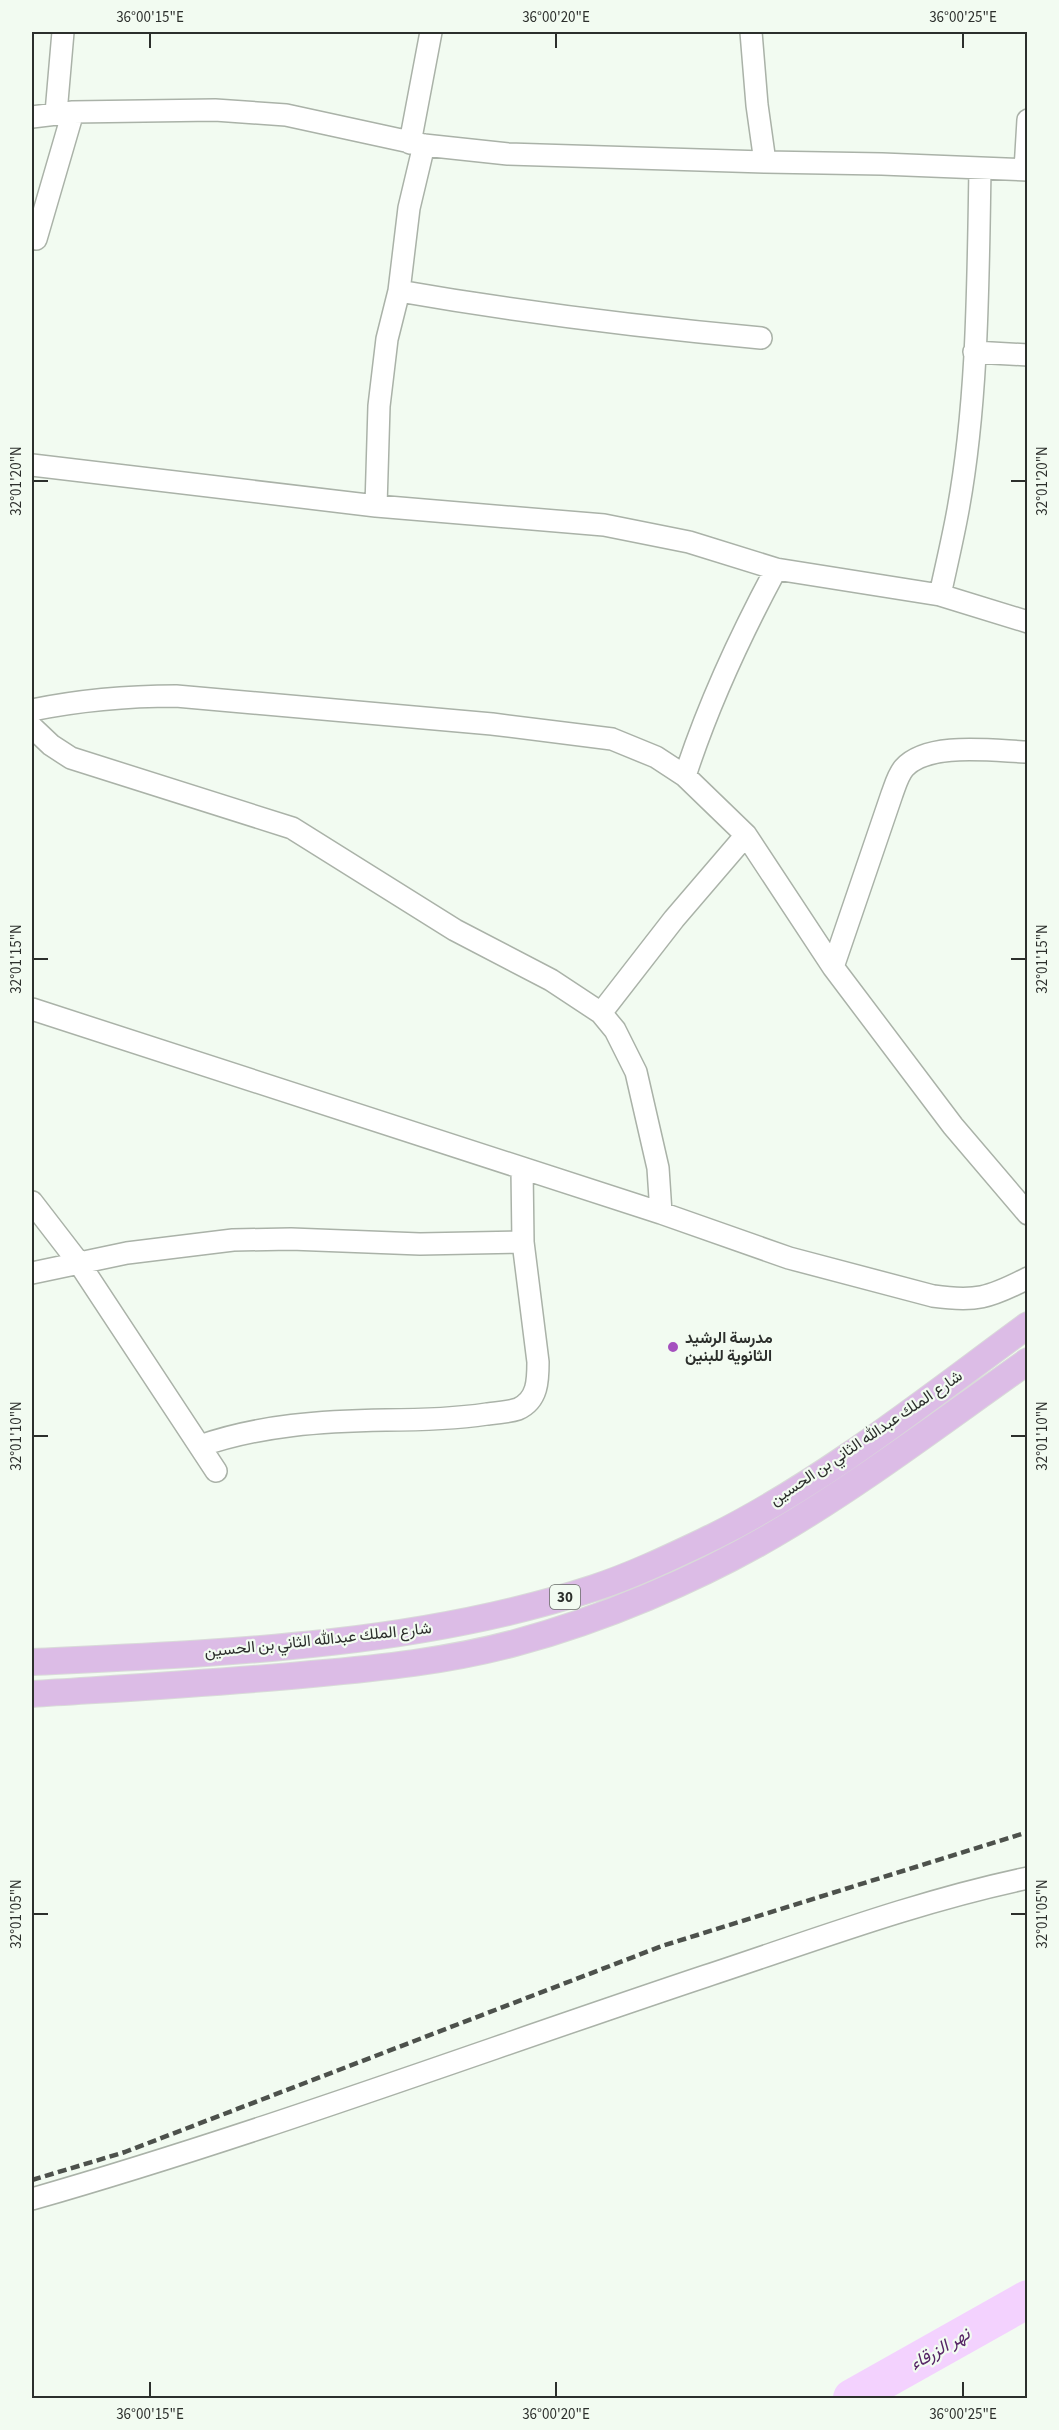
<svg xmlns="http://www.w3.org/2000/svg" width="1059" height="2430" font-family="'Source Sans 3',Vazirmatn,sans-serif">
<style>
.lines{fill:none;stroke-linecap:round;stroke-linejoin:round}
.river{stroke:#f3d2fe;stroke-width:38}
.minor-casing{stroke:#aab2a8;stroke-width:24}
.major-casing{stroke:#d9dad9;stroke-width:28}
.minor{stroke:#fff;stroke-width:21}
.major{stroke:#dcbce6;stroke-width:26}
.rail{stroke:#4d514c;stroke-width:4.5;stroke-dasharray:9 4.5;stroke-linecap:butt}
.ticks{fill:none;stroke:#2c2f2c;stroke-width:2}
.poi-dot{fill:#a450be;stroke:#f2fbf1;stroke-width:2}
.labels{text-anchor:middle;dominant-baseline:central;stroke-width:4.5;stroke-linejoin:round;paint-order:stroke}
.shield{fill:#f2fbf1;stroke:#676c67;stroke-width:1.5}
.shield-label{font-size:15px;font-weight:bold;fill:#2c2f2c}
.poi-label{font-size:16px;font-weight:bold;fill:#2c2f2c;stroke:#f2fbf1;text-anchor:start}
.street-label{font-size:16px;fill:#2c2f2c;stroke:#f2fbf1}
.water-label{font-size:18px;font-style:italic;fill:#562565;stroke:#f2fbf1}
.neatline{fill:none;stroke:#2c2f2c;stroke-width:2}
.ticks-label{font-size:15px;text-anchor:middle;fill:#2c2f2c}
</style>
<rect width="100%" height="100%" fill="#f2fbf1"/>
<g class="lines">
<path class="river" d="M 852,2398 L 1028,2299"/>
<defs>
<path id="minor" d="M 751,32 L 757,105 L 765,162
M 56,113 L 63,32
M 32,117 L 73,112 L 215,110 L 286,115 L 424,145 L 508,154 L 765,162 L 882,164 L 1028,170
M 410,143 L 431,32
M 1025,170 L 1028,120
M 36,239 L 73,112
M 399,291 C 519,312 640,327 761,338
M 974,352 L 1028,355
M 32,465 L 376,506 L 604,525 L 689,542 L 776,569 L 940,595 L 1028,622
M 376,506 L 379,406 L 387,339 L 399,291 L 409,208 L 424,145
M 940,595 C 946,567 953,538 958,510 C 978,401 978,280 980,169
M 32,710 C 81,700 126,696 176,696 L 492,724 L 612,739 L 656,757 L 685,776 L 746,835 L 833,967 L 953,1126 L 1028,1214
M 32,727 L 51,745 L 71,758 L 292,828 L 455,930 L 551,980 L 601,1013 L 615,1030 L 636,1072 L 658,1168 L 661,1213
M 685,776 C 708,705 740,636 776,569
M 833,967 L 892,794 C 895,786 898,775 904,768 C 928,741 994,751 1028,752
M 32,1009 L 661,1213 L 789,1258 L 933,1296 C 976,1302 989,1298 1028,1278
M 601,1013 L 674,919 L 746,835
M 32,1202 L 79,1263 L 216,1471
M 32,1273 L 127,1253 L 233,1240 L 291,1239 L 420,1244 L 523,1242
M 200,1446 C 260,1425 323,1421 386,1420 C 420,1420 453,1419 487,1414 C 497,1413 509,1412 518,1409 C 538,1400 538,1380 538,1362 L 523,1242 L 522,1169
M 32,2199 C 259,2134 481,2051 706,1976 C 812,1941 918,1901 1028,1878"/>
<path id="major" d="M 32,1662 C 219,1653 414,1647 594,1588 C 634,1575 675,1555 713,1537 C 825,1481 927,1399 1028,1325
M 32,1694 C 125,1688 219,1683 312,1674 C 380,1668 448,1661 515,1643 C 601,1620 696,1580 773,1535 C 862,1483 944,1420 1028,1361"/>
</defs>
<use href="#minor" class="minor-casing"/>
<use href="#major" class="major-casing"/>
<use href="#minor" class="minor"/>
<use href="#major" class="major"/>
<path class="rail" d="M 32,2180 L 125,2152 L 662,1946 L 1028,1832"/>
</g>
<path class="ticks" d="M 150,33 L 150,48M 556,33 L 556,48M 963,33 L 963,48M 33,481 L 48,481M 1011,481 L 1026,481M 33,959 L 48,959M 1011,959 L 1026,959M 33,1436 L 48,1436M 1011,1436 L 1026,1436M 33,1914 L 48,1914M 1011,1914 L 1026,1914M 150,2382 L 150,2397M 556,2382 L 556,2397M 963,2382 L 963,2397"/>
<circle class="poi-dot" cx="673" cy="1347" r="6"/>
<g class="labels">
<rect class="shield" x="550" y="1585" width="30" height="24" rx="4.5"/>
<g class="shield-label">
<text x="565" y="1597">30</text>
</g>
<g class="poi-label">
<text x="685" y="1338">مدرسة الرشيد<tspan x="685" dy="18">الثانوية للبنين</tspan></text>
</g>
<g class="street-label">
<text transform="translate(866 1438) rotate(-34)">شارع الملك عبدالله الثاني بن الحسين</text>
<text transform="translate(318 1640) rotate(-6)">شارع الملك عبدالله الثاني بن الحسين</text>
</g>
<g class="water-label">
<text transform="translate(940 2349) rotate(-30)">نهر الزرقاء</text>
</g>
</g>
<rect width="1059" height="2430" fill="none" stroke="#f2fbf1" stroke-width="66"/>
<rect x="33" y="33" width="993" height="2364" class="neatline"/>
<g class="ticks-label">
<text x="150" y="22">36°00'15"E</text>
<text x="556" y="22">36°00'20"E</text>
<text x="963" y="22">36°00'25"E</text>
<text transform="translate(16 481) rotate(-90)" y="5">32°01'20"N</text>
<text transform="translate(1042 481) rotate(-90)" y="5">32°01'20"N</text>
<text transform="translate(16 959) rotate(-90)" y="5">32°01'15"N</text>
<text transform="translate(1042 959) rotate(-90)" y="5">32°01'15"N</text>
<text transform="translate(16 1436) rotate(-90)" y="5">32°01'10"N</text>
<text transform="translate(1042 1436) rotate(-90)" y="5">32°01'10"N</text>
<text transform="translate(16 1914) rotate(-90)" y="5">32°01'05"N</text>
<text transform="translate(1042 1914) rotate(-90)" y="5">32°01'05"N</text>
<text x="150" y="2419">36°00'15"E</text>
<text x="556" y="2419">36°00'20"E</text>
<text x="963" y="2419">36°00'25"E</text>
</g>
</svg>
